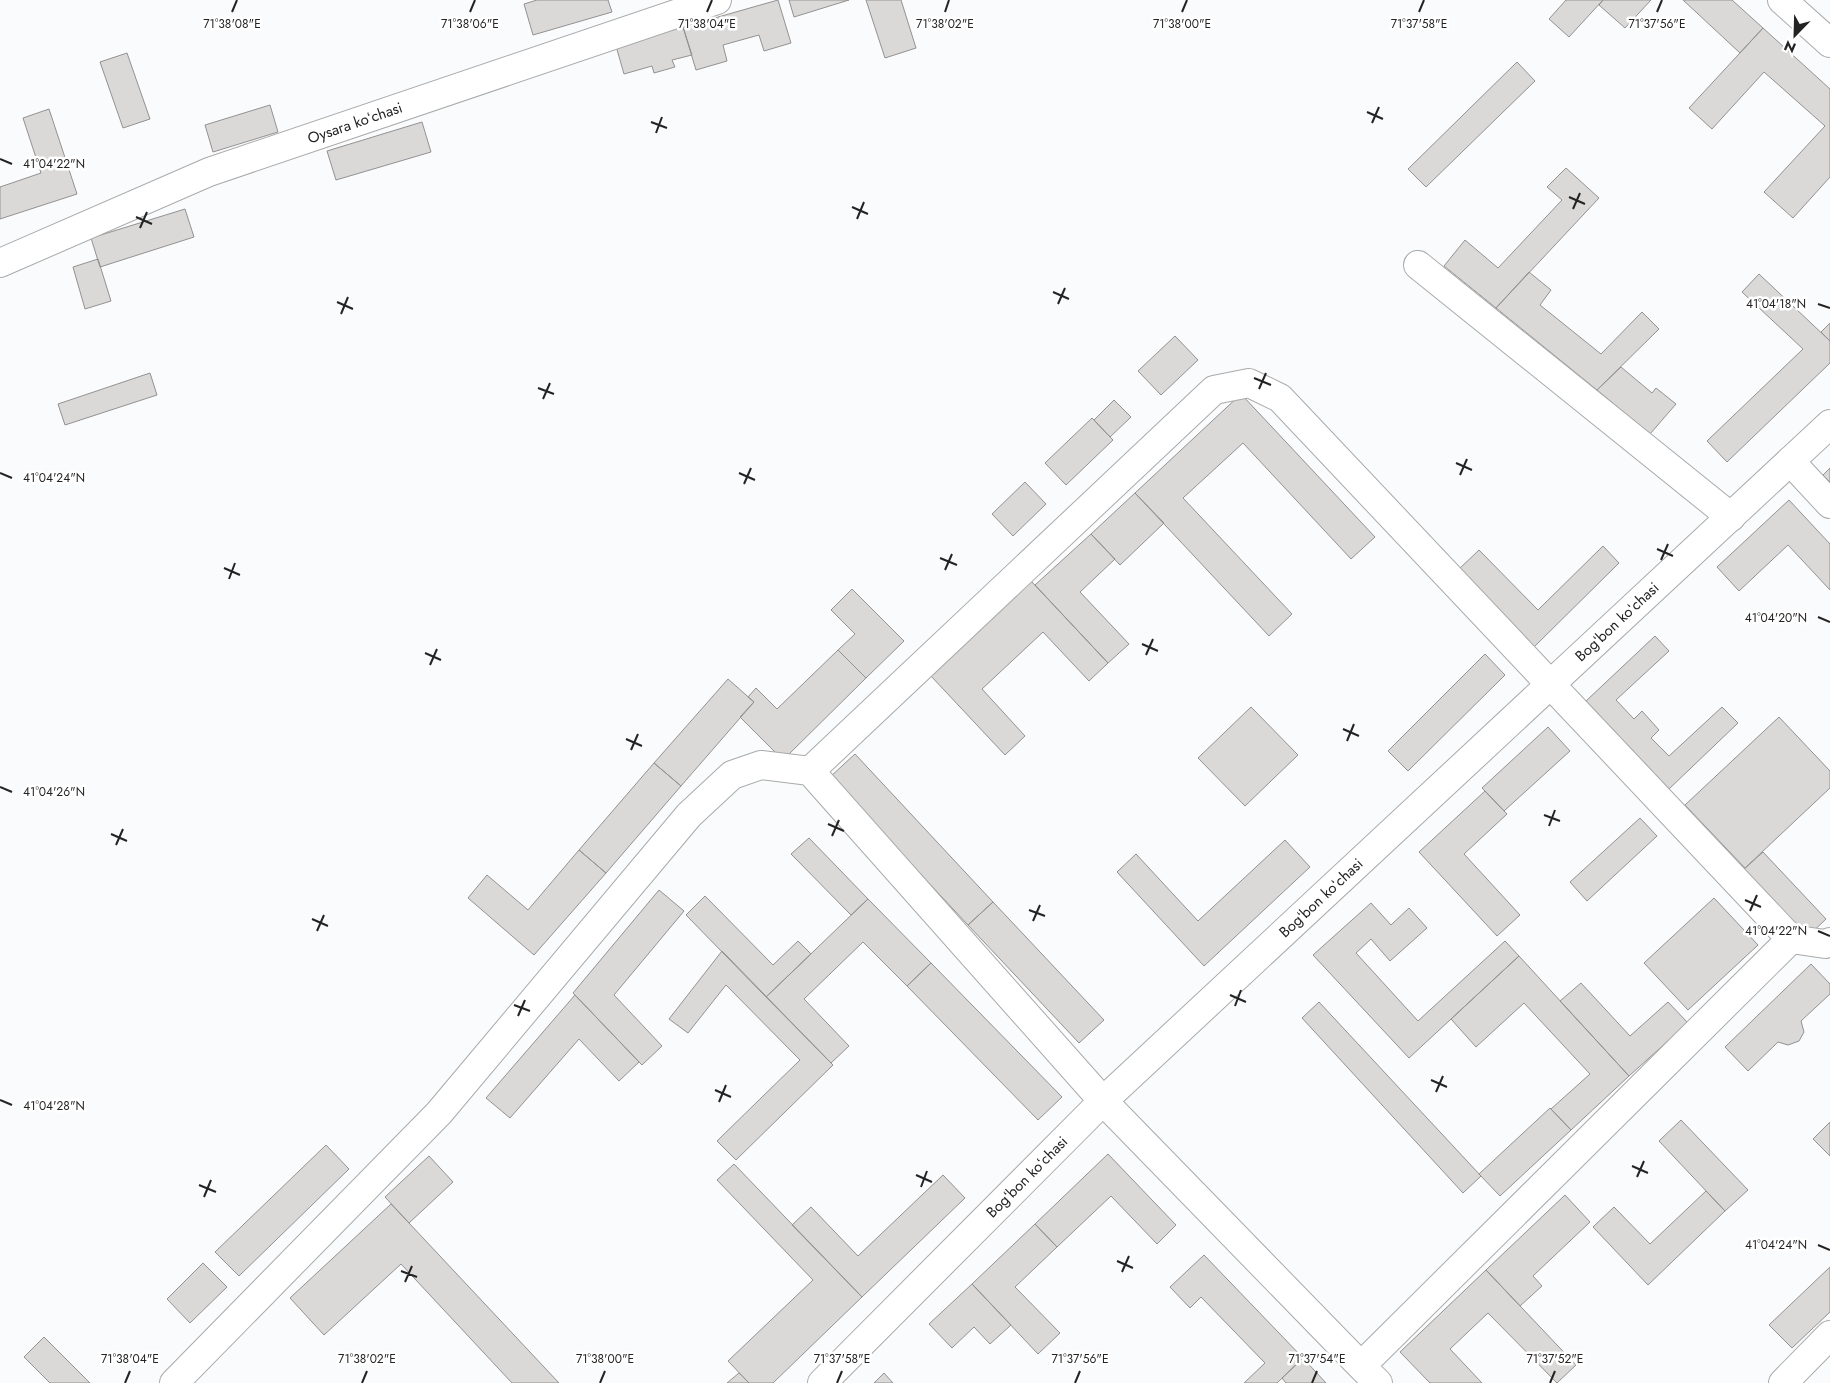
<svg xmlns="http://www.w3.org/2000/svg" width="1830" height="1383" font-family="Jost,sans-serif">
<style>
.building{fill:#dbd9d8;stroke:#939191}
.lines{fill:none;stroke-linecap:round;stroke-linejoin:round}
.minor-casing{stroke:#a9aaab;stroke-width:30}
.tertiary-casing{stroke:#a9aaab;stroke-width:30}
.minor{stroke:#fff;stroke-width:28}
.tertiary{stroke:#fff;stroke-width:28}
.ticks{fill:none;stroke:#232324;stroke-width:2}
.labels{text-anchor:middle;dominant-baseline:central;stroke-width:5;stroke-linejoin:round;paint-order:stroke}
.street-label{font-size:15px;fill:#232324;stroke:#fff}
.ticks-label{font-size:12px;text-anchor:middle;fill:#232324;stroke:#fff;stroke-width:5;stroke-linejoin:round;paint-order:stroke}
</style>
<rect width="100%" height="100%" fill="#fafbfc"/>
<path class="building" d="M 537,0 L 608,0 L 612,12 L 533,35 L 524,4 Z
M 778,0 L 791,43 L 764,51 L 759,35 L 723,45 L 727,61 L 696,70 L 683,27 Z
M 789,0 L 849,0 L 794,17 Z
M 866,0 L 901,0 L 916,48 L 885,58 Z
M 1566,0 L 1603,0 L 1569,37 L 1549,19 Z
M 1603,0 L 1651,0 L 1625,28 L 1599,5 Z
M 1683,0 L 1732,0 L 1763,28 L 1740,53 Z
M 683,27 L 692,55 L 672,60 L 675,67 L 654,73 L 652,66 L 624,74 L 616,46 Z
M 1763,28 L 1830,89 L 1830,177 L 1793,218 L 1764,192 L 1825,126 L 1764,72 L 1712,129 L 1689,108 Z
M 127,53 L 150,119 L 123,128 L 100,62 Z
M 1517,62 L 1535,81 L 1426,187 L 1408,169 Z
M 270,105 L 278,132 L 213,152 L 205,125 Z
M 49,109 L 77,194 L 0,219 L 0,187 L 41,173 L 23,118 Z
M 422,122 L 431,152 L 336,180 L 327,151 Z
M 1566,168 L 1599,198 L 1496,308 L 1444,266 L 1465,240 L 1498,268 L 1562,200 L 1547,187 Z
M 185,209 L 194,237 L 100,267 L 91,238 Z
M 98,259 L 111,301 L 85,309 L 73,267 Z
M 1529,272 L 1551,290 L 1540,305 L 1601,354 L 1642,312 L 1659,329 L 1597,390 L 1496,308 Z
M 1759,274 L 1830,341 L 1830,363 L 1727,462 L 1707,441 L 1803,349 L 1742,292 Z
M 1830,323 L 1830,341 L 1821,332 Z
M 1175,336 L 1198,360 L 1161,395 L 1138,371 Z
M 1621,367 L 1652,393 L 1656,388 L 1676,404 L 1650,434 L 1597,390 Z
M 150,373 L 157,395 L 65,425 L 58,404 Z
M 1241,394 L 1375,537 L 1351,559 L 1243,443 L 1183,498 L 1292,614 L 1269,636 L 1135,493 Z
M 1114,400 L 1131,417 L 1110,437 L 1094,420 Z
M 1092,418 L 1113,440 L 1066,485 L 1045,463 Z
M 1830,468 L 1830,482 L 1823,475 Z
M 1025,482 L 1046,504 L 1013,536 L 992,514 Z
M 1135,493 L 1164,523 L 1120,565 L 1091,534 Z
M 1789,500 L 1830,544 L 1830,590 L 1788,545 L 1739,591 L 1717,567 Z
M 1091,534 L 1115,559 L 1080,592 L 1129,644 L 1108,663 L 1035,585 Z
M 1603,546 L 1619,563 L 1534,647 L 1458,570 L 1479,550 L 1538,610 Z
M 1031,581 L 1108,663 L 1089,681 L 1043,632 L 982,689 L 1025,736 L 1005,755 L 930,675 Z
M 852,589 L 904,641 L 866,678 L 838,650 L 855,634 L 831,610 Z
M 1655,636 L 1669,651 L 1616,700 L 1634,719 L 1642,711 L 1659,730 L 1651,738 L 1669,756 L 1722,707 L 1738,723 L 1669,789 L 1586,701 Z
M 838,650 L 866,678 L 783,760 L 740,717 L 754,702 L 748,697 L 756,688 L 777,709 Z
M 1485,654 L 1505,675 L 1408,771 L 1388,751 Z
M 728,679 L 754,702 L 681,786 L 654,763 Z
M 1251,707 L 1298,755 L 1245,806 L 1198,758 Z
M 1779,717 L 1830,771 L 1830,788 L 1745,868 L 1685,805 Z
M 1548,727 L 1570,751 L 1504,811 L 1482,788 Z
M 855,754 L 993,902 L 968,925 L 830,777 Z
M 654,763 L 681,786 L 606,873 L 579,850 Z
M 1485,791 L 1507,814 L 1464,854 L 1520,915 L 1497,936 L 1419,852 Z
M 1640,818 L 1657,836 L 1587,901 L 1570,882 Z
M 809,838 L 868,899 L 851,915 L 791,854 Z
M 1285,840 L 1310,867 L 1204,966 L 1117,872 L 1136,854 L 1198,921 Z
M 579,850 L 606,873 L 534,955 L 468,898 L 487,875 L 528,910 Z
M 1763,852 L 1826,919 L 1805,939 L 1741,872 Z
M 659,890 L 684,911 L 614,995 L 662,1046 L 642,1065 L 573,993 Z
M 705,896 L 773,965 L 798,941 L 811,954 L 766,997 L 686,915 Z
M 1714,898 L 1758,945 L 1688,1010 L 1644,963 Z
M 868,899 L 931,963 L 907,986 L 863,942 L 804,999 L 849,1046 L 831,1063 L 766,997 Z
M 993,902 L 1104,1020 L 1079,1043 L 968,925 Z
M 1371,903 L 1391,925 L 1409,908 L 1427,928 L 1390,961 L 1371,939 L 1356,953 L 1418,1021 L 1505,941 L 1519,956 L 1409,1058 L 1313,955 Z
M 722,951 L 833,1065 L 736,1160 L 717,1141 L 800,1060 L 726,985 L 688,1033 L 669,1019 Z
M 1519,956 L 1629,1076 L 1571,1130 L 1551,1109 L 1590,1074 L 1524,1003 L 1476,1047 L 1451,1019 Z
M 931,963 L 1062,1097 L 1038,1120 L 907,986 Z
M 1811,964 L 1830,984 L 1830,994 L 1801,1021 L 1804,1032 L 1799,1041 L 1788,1045 L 1778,1042 L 1748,1071 L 1725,1047 Z
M 1581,983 L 1630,1036 L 1668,1002 L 1688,1023 L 1629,1076 L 1560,1001 Z
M 575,995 L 639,1062 L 619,1081 L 579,1039 L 510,1118 L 486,1098 Z
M 1319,1002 L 1481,1176 L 1463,1193 L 1302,1018 Z
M 1550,1108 L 1571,1130 L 1500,1196 L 1479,1174 Z
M 1681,1120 L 1748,1190 L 1725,1211 L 1659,1141 Z
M 1830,1122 L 1830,1156 L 1813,1139 Z
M 326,1145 L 349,1169 L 239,1276 L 215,1252 Z
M 1108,1154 L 1176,1225 L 1157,1244 L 1111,1196 L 1057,1247 L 1035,1224 Z
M 429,1156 L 453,1182 L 409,1223 L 385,1197 Z
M 734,1164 L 862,1297 L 773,1383 L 749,1383 L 728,1361 L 813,1280 L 717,1180 Z
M 943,1175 L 965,1198 L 862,1297 L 792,1225 L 811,1207 L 858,1256 Z
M 1706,1191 L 1725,1211 L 1648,1285 L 1593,1227 L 1614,1207 L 1650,1244 Z
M 1565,1195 L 1590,1222 L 1533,1276 L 1542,1286 L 1520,1306 L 1486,1270 Z
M 391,1204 L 409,1223 L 559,1383 L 512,1383 L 401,1264 L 324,1335 L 290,1298 Z
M 1035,1224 L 1057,1247 L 1015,1287 L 1060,1333 L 1038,1354 L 972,1284 Z
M 1204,1255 L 1303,1358 L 1277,1383 L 1244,1383 L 1265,1363 L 1201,1297 L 1190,1308 L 1170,1287 Z
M 203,1263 L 227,1287 L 190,1323 L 167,1299 Z
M 1830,1267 L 1830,1312 L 1792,1348 L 1769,1325 Z
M 1486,1270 L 1576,1365 L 1557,1383 L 1488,1313 L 1450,1349 L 1482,1383 L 1430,1383 L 1400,1352 Z
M 972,1284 L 1011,1325 L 990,1344 L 974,1327 L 952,1348 L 929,1324 Z
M 44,1337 L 90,1383 L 50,1383 L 24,1357 Z
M 1303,1358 L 1326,1383 L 1286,1383 L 1282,1378 Z
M 739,1373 L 749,1383 L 727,1383 Z
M 884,1373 L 893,1383 L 874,1383 Z"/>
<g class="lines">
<defs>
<path id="minor" d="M 0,263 L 209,172 L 717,0
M 1418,265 L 1731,517
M 1790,461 L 1830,504
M 1791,939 L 1825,944 L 1830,942
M 1361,1366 L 1791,939 L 1280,398 L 1249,383 L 1214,390 L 810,771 L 1103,1101 L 1361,1366 L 1378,1383
M 174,1383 L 439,1113 L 689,815 L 732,775 L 761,765 L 810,771
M 1783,1383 L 1830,1335"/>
<path id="tertiary" d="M 1782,0 L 1830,43
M 822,1383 L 1103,1101 L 1830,424"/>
</defs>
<use href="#minor" class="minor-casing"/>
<use href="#tertiary" class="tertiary-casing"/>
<use href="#minor" class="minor"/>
<use href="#tertiary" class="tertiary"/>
</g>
<path class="ticks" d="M 232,12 L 237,0M 470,12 L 475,0M 707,12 L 712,0M 945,12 L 949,0M 1182,12 L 1187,0M 1419,12 L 1424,0M 1657,12 L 1662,0M 1367,112 L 1383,119M 651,122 L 667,128M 1372,123 L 1379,107M 656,133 L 662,117M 0,159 L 12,164M 1569,197 L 1585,204M 852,207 L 868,214M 1573,209 L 1580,193M 136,217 L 152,224M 857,219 L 864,202M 140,228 L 147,212M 1053,292 L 1069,299M 337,302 L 353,309M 1058,304 L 1065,288M 1818,304 L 1830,308M 341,314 L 348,297M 1254,378 L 1271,385M 538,388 L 554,394M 1259,389 L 1266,373M 543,399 L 550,383M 1456,463 L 1472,470M 0,473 L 12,478M 739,473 L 755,480M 1460,475 L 1467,459M 744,484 L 751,468M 1657,549 L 1673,556M 940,558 L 957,565M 1661,560 L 1668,544M 224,568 L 240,575M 945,570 L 952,554M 229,579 L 235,563M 1818,617 L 1830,622M 1142,644 L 1158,651M 425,653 L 441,660M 1146,655 L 1153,639M 430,665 L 437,649M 1343,729 L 1359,736M 626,739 L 642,746M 1347,741 L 1354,724M 631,750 L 638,734M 0,787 L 12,792M 1544,815 L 1560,821M 828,824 L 844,831M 1549,826 L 1555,810M 111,834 L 127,841M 832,836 L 839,820M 116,845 L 123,829M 1745,900 L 1761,907M 1029,910 L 1045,916M 1750,911 L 1757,895M 312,919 L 328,926M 1033,921 L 1040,905M 317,931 L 324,915M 1818,931 L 1830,936M 1230,995 L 1246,1002M 514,1005 L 530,1011M 1235,1006 L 1241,990M 518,1016 L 525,1000M 1431,1080 L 1447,1087M 715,1090 L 731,1097M 1436,1092 L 1443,1076M 0,1100 L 12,1105M 719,1102 L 726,1085M 1632,1166 L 1648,1173M 916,1175 L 932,1182M 1637,1177 L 1644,1161M 199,1185 L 216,1192M 921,1187 L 927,1171M 204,1197 L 211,1180M 1818,1245 L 1830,1250M 1117,1261 L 1133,1268M 401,1271 L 417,1277M 1122,1272 L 1129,1256M 405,1282 L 412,1266M 125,1383 L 130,1371M 362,1383 L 367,1371M 600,1383 L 605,1371M 837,1383 L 842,1371M 1075,1383 L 1080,1371M 1312,1383 L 1317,1371M 1550,1383 L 1555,1371"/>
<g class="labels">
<g class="street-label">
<text transform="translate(355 123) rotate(-19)">Oysara koʻchasi</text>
<text transform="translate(1617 622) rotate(-43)">Bogʻbon koʻchasi</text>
<text transform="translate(1321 898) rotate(-43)">Bogʻbon koʻchasi</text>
<text transform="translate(1027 1177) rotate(-45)">Bogʻbon koʻchasi</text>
</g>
</g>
<g class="ticks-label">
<text x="232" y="28">71°38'08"E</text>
<text x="470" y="28">71°38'06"E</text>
<text x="707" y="28">71°38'04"E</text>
<text x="945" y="28">71°38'02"E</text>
<text x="1182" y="28">71°38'00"E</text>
<text x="1419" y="28">71°37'58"E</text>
<text x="1657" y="28">71°37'56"E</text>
<text x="54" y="168">41°04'22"N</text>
<text x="1776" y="308">41°04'18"N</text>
<text x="54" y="482">41°04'24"N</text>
<text x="1776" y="622">41°04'20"N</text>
<text x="54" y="796">41°04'26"N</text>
<text x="1776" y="935">41°04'22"N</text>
<text x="54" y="1110">41°04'28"N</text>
<text x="1776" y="1249">41°04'24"N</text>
<text x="130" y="1363">71°38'04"E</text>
<text x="367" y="1363">71°38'02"E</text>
<text x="605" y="1363">71°38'00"E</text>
<text x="842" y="1363">71°37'58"E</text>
<text x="1080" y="1363">71°37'56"E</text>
<text x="1317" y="1363">71°37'54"E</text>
<text x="1555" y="1363">71°37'52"E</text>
</g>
<g transform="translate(1795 35) rotate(203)" stroke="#ffffff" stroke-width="4" paint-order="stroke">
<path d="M0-4L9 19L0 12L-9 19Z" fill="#232324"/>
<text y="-8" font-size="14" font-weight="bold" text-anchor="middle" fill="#232324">N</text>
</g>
</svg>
